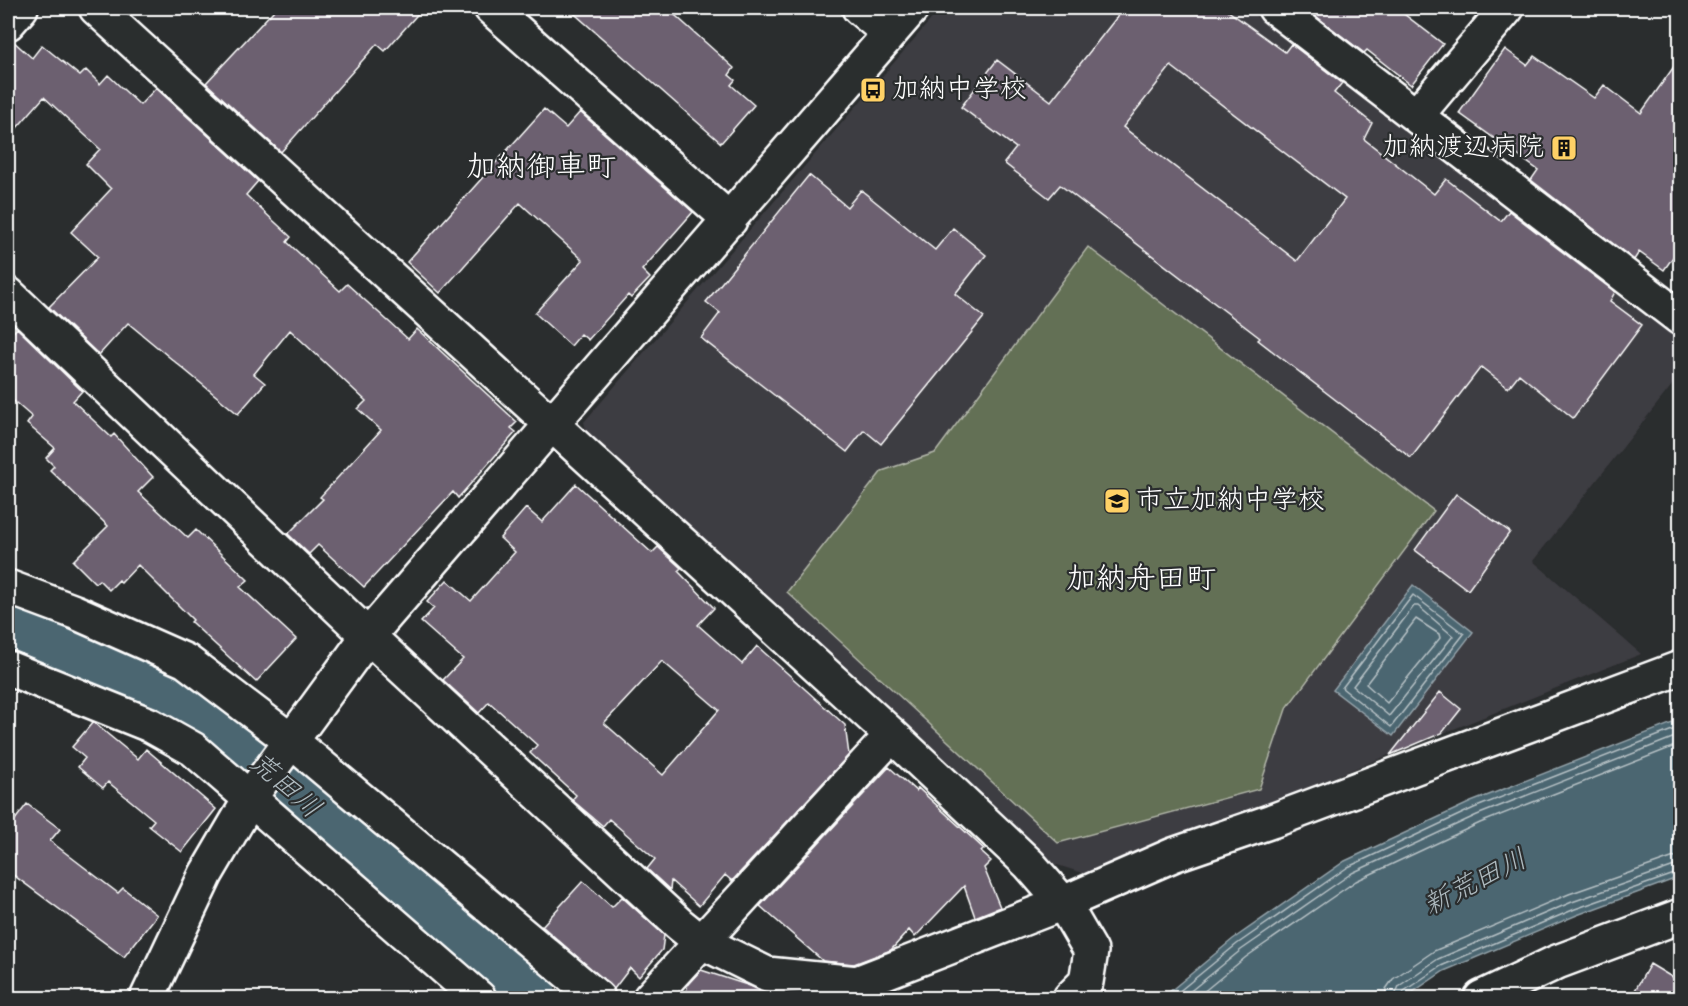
<svg xmlns="http://www.w3.org/2000/svg" width="1688" height="1006" font-family="'Indie Flower','Klee One',sans-serif">
<style>
.built{fill:#3e3c42}
.green{fill:#646f55;stroke:#b2b7aa;stroke-width:1.5}
.water{fill:#4c6671;stroke:#94a3aa;stroke-width:1.5}
.lines{fill:none;stroke-linecap:round;stroke-linejoin:round}
.shore{stroke:#b7c2c6;stroke-width:1.5}
.river{stroke:#4c6671;stroke-width:63}
.building{fill:#6c606f;stroke:#fff;stroke-width:1.5;fill-rule:evenodd}
.minor-casing{stroke:#fff;stroke-width:38}
.minor{stroke:#2a2d2e;stroke-width:33}
.labels{text-anchor:middle;dominant-baseline:central;stroke-width:4.5;stroke-linejoin:round;paint-order:stroke}
.poi-label{font-size:27px;fill:#fff;stroke:#2a2d2e;text-anchor:start}
.water-label{font-size:28px;font-style:italic;fill:#aebabf;stroke:#2a2d2e}
.quarter-label{font-size:30px;fill:#fff;stroke:#2a2d2e}
</style>
<rect width="100%" height="100%" fill="#2a2d2e"/>
<filter id="ink" filterUnits="userSpaceOnUse"><feTurbulence type="fractalNoise" baseFrequency=".0167" numOctaves="2"/><feDisplacementMap in="SourceGraphic" scale="12" xChannelSelector="R" yChannelSelector="G"/><feConvolveMatrix kernelMatrix="1 2 1 2 8 2 1 2 1" color-interpolation-filters="sRGB"/></filter>
<g filter="url(#ink)">
<path class="built" d="M 941,8 L 1245,8 L 1680,340 L 1680,375 L 1533,561 L 1641,654 L 1089,875 L 1051,863 L 589,441 L 584,422 Z"/>
<path class="green" d="M 1088,247 L 1434,511 L 1286,709 L 1259,789 L 1058,843 L 787,592 L 882,471 L 935,453 Z"/>
<path class="water" d="M 1413,585 L 1473,632 L 1393,736 L 1333,690 Z
M 1680,720 L 1680,877 L 1577,915 L 1444,971 L 1404,998 L 1162,998 L 1233,939 L 1345,861 L 1471,802 Z"/>
<g class="lines">
<path class="shore" d="M 1413,595 L 1464,634 L 1391,727 L 1342,688 Z
M 1414,606 L 1418,606 L 1453,636 L 1389,716 L 1353,686 Z
M 1416,619 L 1439,634 L 1440,638 L 1387,703 L 1366,684 Z
M 1171,998 L 1237,944 L 1348,867 L 1474,808 L 1680,727
M 1182,998 L 1241,950 L 1352,873 L 1477,815 L 1680,735
M 1196,998 L 1246,957 L 1356,881 L 1480,823 L 1680,744
M 1385,998 L 1386,989 L 1393,979 L 1434,951 L 1569,894 L 1680,855
M 1394,998 L 1399,986 L 1438,959 L 1572,902 L 1680,864
M 1402,998 L 1404,991 L 1441,966 L 1575,909 L 1680,872"/>
<path class="river" d="M 8,632 L 53,645 L 153,689 L 227,736 L 464,949 L 525,998"/>
</g>
<path class="building" d="M 276,8 L 423,8 L 385,51 L 377,44 L 281,152 L 206,83 Z
M 568,8 L 667,8 L 734,68 L 729,75 L 735,80 L 731,85 L 754,105 L 721,143 Z
M 1124,8 L 1224,8 L 1285,52 L 1291,44 L 1342,83 L 1334,93 L 1372,123 L 1364,139 L 1434,194 L 1446,179 L 1499,220 L 1501,221 L 1509,211 L 1615,292 L 1610,301 L 1642,325 L 1573,418 L 1519,374 L 1508,388 L 1481,367 L 1411,458 L 1258,340 L 1260,338 L 1060,185 L 1049,198 L 1004,163 L 1016,148 L 961,107 L 997,60 L 1051,101 ZM 1171,66 L 1345,199 L 1297,261 L 1123,127 Z
M 1318,8 L 1396,8 L 1443,44 L 1411,85 L 1367,50 L 1364,53 L 1313,14 Z
M 8,41 L 13,41 L 32,58 L 42,45 L 80,76 L 86,70 L 100,84 L 108,75 L 140,105 L 156,88 L 258,181 L 246,195 L 291,237 L 287,242 L 340,291 L 347,284 L 408,339 L 417,329 L 517,422 L 511,428 L 516,432 L 458,498 L 453,492 L 364,587 L 318,545 L 309,554 L 288,534 L 323,499 L 320,497 L 381,430 L 358,409 L 366,401 L 290,330 L 254,374 L 265,383 L 238,414 L 128,323 L 99,355 L 49,307 L 98,257 L 71,232 L 111,189 L 86,164 L 100,149 L 44,97 L 8,138 Z
M 1505,49 L 1527,65 L 1534,56 L 1594,98 L 1604,85 L 1641,113 L 1680,58 L 1680,247 L 1664,270 L 1639,252 L 1634,260 L 1531,180 L 1538,170 L 1459,113 Z
M 544,109 L 566,128 L 580,112 L 693,212 L 642,270 L 650,278 L 631,298 L 628,295 L 588,340 L 581,334 L 571,346 L 535,313 L 583,260 L 520,203 L 440,293 L 407,262 Z
M 809,175 L 847,207 L 861,190 L 935,250 L 953,228 L 986,255 L 955,294 L 984,317 L 881,444 L 864,430 L 847,452 L 701,338 L 720,313 L 706,302 Z
M 17,328 L 82,391 L 73,401 L 111,437 L 114,434 L 153,477 L 138,492 L 188,538 L 196,530 L 248,580 L 240,587 L 296,639 L 256,682 L 191,622 L 193,620 L 138,565 L 121,583 L 119,580 L 109,590 L 99,580 L 95,583 L 73,561 L 108,526 L 50,470 L 54,466 L 46,458 L 55,448 L 27,424 L 32,417 L 8,396 L 8,338 Z
M 576,484 L 652,553 L 658,547 L 681,568 L 678,571 L 714,608 L 698,625 L 742,664 L 757,646 L 845,725 L 849,755 L 732,881 L 725,875 L 699,906 L 671,881 L 670,890 L 647,869 L 655,859 L 609,819 L 603,826 L 572,800 L 576,795 L 530,753 L 537,745 L 489,702 L 479,713 L 443,680 L 463,659 L 421,622 L 434,608 L 427,602 L 447,580 L 471,601 L 515,552 L 500,538 L 526,508 L 542,522 ZM 662,661 L 719,710 L 663,775 L 604,723 Z
M 1456,494 L 1510,532 L 1468,590 L 1415,550 Z
M 1440,692 L 1461,709 L 1442,733 L 1390,755 Z
M 93,722 L 138,759 L 146,749 L 216,809 L 182,852 L 149,826 L 154,820 L 108,782 L 103,788 L 78,767 L 85,758 L 72,747 Z
M 889,767 L 916,791 L 918,788 L 984,849 L 981,852 L 991,861 L 984,868 L 1000,907 L 975,917 L 964,886 L 915,937 L 909,930 L 891,950 L 854,964 L 823,961 L 760,906 Z
M 27,804 L 60,829 L 50,841 L 118,893 L 123,888 L 157,915 L 124,957 L 8,871 L 8,829 Z
M 583,881 L 612,907 L 622,897 L 664,935 L 662,950 L 639,977 L 630,968 L 614,989 L 542,926 Z
M 1650,964 L 1680,982 L 1680,999 L 1630,999 Z
M 701,970 L 772,993 L 771,999 L 684,999 L 688,984 Z"/>
<g class="lines">
<defs>
<path id="minor" d="M 96,8 L 892,735 L 1029,864 L 1063,903 L 1091,951 L 1086,982 L 1070,998
M 491,8 L 730,220
M 859,8 L 889,33
M 1275,8 L 1680,318
M 8,23 L 21,8
M 1416,116 L 1507,8
M 8,294 L 368,636 L 679,924 L 700,941 L 767,974 L 857,983 L 1063,903 L 1173,855 L 1272,821 L 1680,668
M 8,587 L 75,612 L 186,661 L 290,740 L 598,998
M 8,668 L 150,725 L 193,749 L 479,998
M 147,998 L 206,874 L 256,789 L 368,636 L 912,8
M 650,998 L 892,735
M 1481,998 L 1557,962 L 1680,916"/>
</defs>
<use href="#minor" class="minor-casing"/>
<use href="#minor" class="minor"/>
</g>
</g>
<defs>
<symbol id="bus-square" viewBox="-11 -11 22 22"><rect x="-9" y="-9" width="18" height="18" rx="4" fill="#ffd166" stroke="#2a2d2e"/><path d="M-5-6H5V4H4V6H2V4H-2V6H-4V4H-5ZM-3.5-4V0h7V-4ZM-3.5 1.2v1.5H-2V1.2ZM2 1.2v1.5H3.5V1.2Z" fill="#111"/></symbol>
<symbol id="building-square" viewBox="-11 -11 22 22"><rect x="-9" y="-9" width="18" height="18" rx="4" fill="#ffd166" stroke="#2a2d2e"/><path d="M-4-6H4V6H1V3H-1V6H-4ZM-2.5-4.3h1.7v1.8h-1.7ZM.8-4.3h1.7v1.8H.8ZM-2.5-1h1.7V.8h-1.7ZM.8-1h1.7V.8H.8Z" fill="#111"/></symbol>
<symbol id="school-square" viewBox="-11 -11 22 22"><rect x="-9" y="-9" width="18" height="18" rx="4" fill="#ffd166" stroke="#2a2d2e"/><path d="M0-5L7-2L0 1L-7-2ZM-4 1L0 2.5L4 1V4Q0 6-4 4Z" fill="#111"/></symbol>
</defs>
<g fill-rule="evenodd">
<use href="#bus-square" x="858" y="75" width="30" height="30"/>
<use href="#building-square" x="1549" y="133" width="30" height="30"/>
<use href="#school-square" x="1102" y="486" width="30" height="30"/>
</g>
<g class="labels">
<g class="poi-label">
<text x="892" y="90">加納中学校</text>
<text x="1544" y="148" text-anchor="end">加納渡辺病院</text>
<text x="1136" y="501">市立加納中学校</text>
</g>
<g class="water-label">
<text transform="translate(284 787) rotate(41)">荒田川</text>
<text transform="translate(1476 884) rotate(-27)">新荒田川</text>
</g>
<g class="quarter-label">
<text x="541" y="169">加納御車町</text>
<text x="1141" y="581">加納舟田町</text>
</g>
</g>
<rect width="1688" height="1006" fill="none" stroke="#2a2d2e" stroke-width="30"/>
<rect x="15" y="15" width="1658" height="976" fill="none" stroke="#fff" stroke-width="2" filter="url(#ink)"/>
</svg>
